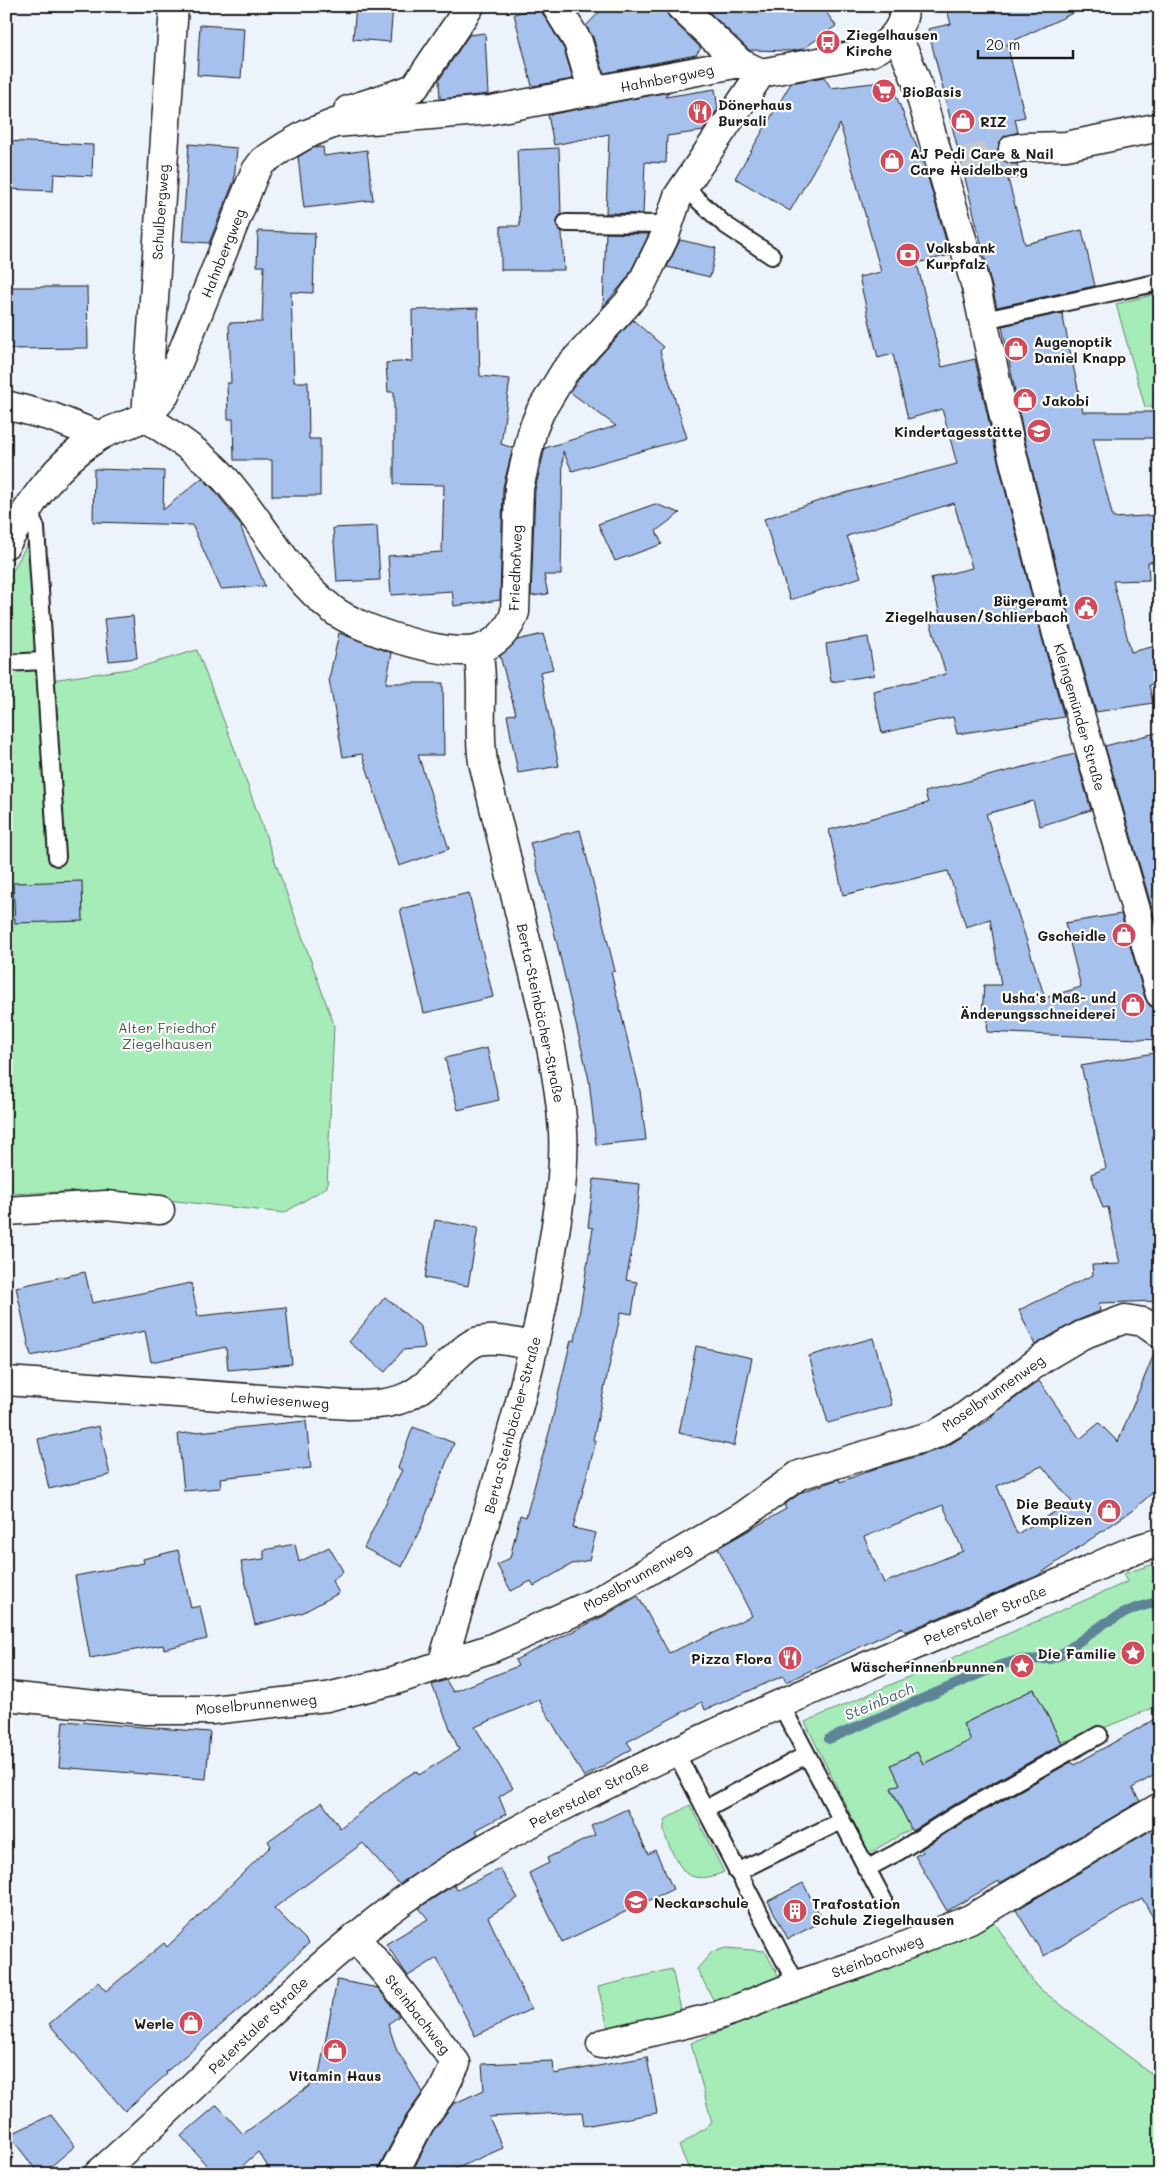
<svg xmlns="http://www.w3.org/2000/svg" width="1166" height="2180" font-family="Mali,sans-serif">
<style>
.green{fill:#a6ecb8;stroke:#61846a}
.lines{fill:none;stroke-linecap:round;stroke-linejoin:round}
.stream{stroke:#5d8497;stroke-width:10}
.building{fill:#a6c1ed;stroke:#1c1c1c;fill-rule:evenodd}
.minor-tunnel{stroke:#c3c8ce;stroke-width:28;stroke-dasharray:28 14;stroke-linecap:butt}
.service-casing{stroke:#1c1c1c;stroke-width:20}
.minor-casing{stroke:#1c1c1c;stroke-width:31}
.secondary-casing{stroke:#1c1c1c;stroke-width:31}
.service{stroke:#fff;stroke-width:16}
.minor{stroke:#fff;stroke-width:28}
.secondary{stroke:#fff;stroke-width:28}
.labels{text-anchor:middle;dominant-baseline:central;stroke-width:4.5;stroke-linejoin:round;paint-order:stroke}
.poi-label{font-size:14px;font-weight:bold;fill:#1c1c1c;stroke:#fff;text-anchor:start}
.street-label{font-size:14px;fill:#1c1c1c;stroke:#fff}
.park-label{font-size:14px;fill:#455a4b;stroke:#fff}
.water-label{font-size:15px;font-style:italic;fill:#47616e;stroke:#fff}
</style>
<rect width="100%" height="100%" fill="#edf3fb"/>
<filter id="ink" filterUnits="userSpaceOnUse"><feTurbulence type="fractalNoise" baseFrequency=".02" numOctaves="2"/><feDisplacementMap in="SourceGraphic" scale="10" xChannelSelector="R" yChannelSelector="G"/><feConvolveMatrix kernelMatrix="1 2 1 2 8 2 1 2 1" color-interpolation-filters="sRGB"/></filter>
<g filter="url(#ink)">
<path class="green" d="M 1160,293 L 1160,407 L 1145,407 L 1116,304 Z
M 30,539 L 37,682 L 136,668 L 197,650 L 236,753 L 334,1025 L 327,1187 L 284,1213 L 86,1191 L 6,1194 L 6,583 Z
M 1160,1562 L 1160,1705 L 1079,1738 L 1061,1742 L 1034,1689 L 963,1724 L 971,1740 L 923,1764 L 917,1752 L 891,1765 L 900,1784 L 891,1789 L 911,1829 L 869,1853 L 805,1722 L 1127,1582 L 1123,1574 Z
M 690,1805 L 724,1872 C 713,1877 697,1881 686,1873 C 679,1867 665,1840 664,1831 C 663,1827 665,1823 666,1819 Z
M 993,1920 L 1036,1986 L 1160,2080 L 1160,2174 L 691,2174 L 679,2146 L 712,2123 L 691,2043 Z
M 726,1948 L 765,1951 L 779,1977 L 715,2003 L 697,1969 L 712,1952 Z
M 672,1969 L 681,2010 L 608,2028 L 598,1987 Z"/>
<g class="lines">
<path class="stream" d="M 829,1739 L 998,1666 L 1018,1660 L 1050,1659 L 1060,1655 L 1105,1623 L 1133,1609 L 1160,1601"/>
</g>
<path class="building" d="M 356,6 L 393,6 L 390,42 L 353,39 Z
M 605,6 L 665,6 L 669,17 L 701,48 L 696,55 L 604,73 L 593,37 L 586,26 Z
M 703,6 L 822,6 L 836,26 L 803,49 L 791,51 L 749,50 Z
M 964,6 L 1088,6 L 1007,44 L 1025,117 L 1015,119 L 1018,132 L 1003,137 L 999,143 L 998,151 L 1001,159 L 1007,163 L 1017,164 L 1020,177 L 1008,179 L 1025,244 L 1082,230 L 1095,286 L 997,307 L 928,29 L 951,24 L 947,10 Z
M 540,7 L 543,14 L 564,49 L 573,79 L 532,86 L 514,14 Z
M 200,25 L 244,28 L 241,78 L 197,75 Z
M 485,33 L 488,94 L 440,99 L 439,80 L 469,35 Z
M 824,77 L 831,88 L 890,81 L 925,167 L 950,255 L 917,263 L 942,367 L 975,359 L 995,449 L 1042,638 L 1064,717 L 957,734 L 953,717 L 882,733 L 873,691 L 946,674 L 929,618 L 940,615 L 931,578 L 972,568 L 954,503 L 847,536 L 861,577 L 790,600 L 764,519 L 834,496 L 957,464 L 942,409 L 908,419 L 893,354 L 878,358 L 859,277 L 881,272 L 840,124 L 790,211 L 735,178 L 791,83 Z
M 715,89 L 718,109 L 703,131 L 667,136 L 666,163 L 645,162 L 643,214 L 606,213 L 609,134 L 554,145 L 548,115 L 669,92 L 665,97 Z
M 6,141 L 93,145 L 92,176 L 54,174 L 53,191 L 6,189 Z
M 189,144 L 237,148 L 234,181 L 209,243 L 182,241 Z
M 323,147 L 324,156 L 367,150 L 373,200 L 304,208 L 298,157 L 313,148 Z
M 559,148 L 561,214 L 556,223 L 558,228 L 562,232 L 564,270 L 501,270 L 501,226 L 520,226 L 517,150 Z
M 258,231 L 315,233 L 313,293 L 291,292 L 294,382 L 308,382 L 309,439 L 320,439 L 320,496 L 272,496 L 272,460 L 234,460 L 233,419 L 228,419 L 227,383 L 231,383 L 229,323 L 262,322 L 264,266 L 257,266 Z
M 606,233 L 649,234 L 628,277 L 603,307 Z
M 680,240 L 716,248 L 710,277 L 667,267 Z
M 6,287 L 87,287 L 88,348 L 6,349 Z
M 478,308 L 480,376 L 510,379 L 501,444 L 513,448 L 503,487 L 500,600 L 454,606 L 452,591 L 391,595 L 388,556 L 442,552 L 444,485 L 394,484 L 394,392 L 388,392 L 386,363 L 413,361 L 412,310 Z
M 1062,313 L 1083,412 L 1160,412 L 1160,438 L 1093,438 L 1113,518 L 1160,515 L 1160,561 L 1148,562 L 1149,580 L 1113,581 L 1131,652 L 1160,645 L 1160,683 L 1149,685 L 1153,703 L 1096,712 L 1072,630 L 1025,441 L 1002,326 Z
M 633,320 L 664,347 L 660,351 L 687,438 L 572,471 L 563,451 L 561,575 L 544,575 L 548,594 L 531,596 L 535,490 L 545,448 L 616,426 L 570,392 L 578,380 Z
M 94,469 L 164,471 L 163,510 L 202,478 L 214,490 L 242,527 L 241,528 L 265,586 L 221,589 L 192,525 L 93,522 Z
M 655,504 L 680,513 L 656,531 L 662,544 L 615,561 L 598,524 Z
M 377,526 L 380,580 L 337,582 L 333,528 Z
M 133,616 L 137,658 L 109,661 L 104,619 Z
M 339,633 L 392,653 L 386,683 L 443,683 L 444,755 L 418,755 L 449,849 L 399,866 L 362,754 L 343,757 L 329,679 Z
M 543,634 L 553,669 L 540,672 L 559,766 L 518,773 L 507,715 L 516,714 L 500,656 L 517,640 Z
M 868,637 L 874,675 L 831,682 L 826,644 Z
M 1160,732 L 1160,936 L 1105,746 Z
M 1075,754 L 1091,810 L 1040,826 L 1033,801 L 986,814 L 1045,998 L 1081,987 L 1065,923 L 1121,914 L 1145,998 L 1150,1006 L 1160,1009 L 1160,1040 L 987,1032 L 988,1015 L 982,1015 L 984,985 L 1001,985 L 990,919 L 966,927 L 948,871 L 843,895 L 829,830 L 928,803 L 925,792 Z
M 580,830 L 615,971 L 611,972 L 640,1091 L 646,1140 L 596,1145 L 589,1080 L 554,931 L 530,843 Z
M 82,881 L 83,921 L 15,923 L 13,883 Z
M 469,893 L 493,997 L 424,1013 L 400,909 Z
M 487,1048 L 499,1100 L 458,1110 L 445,1058 Z
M 1160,1052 L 1160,1241 L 1157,1241 L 1159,1301 L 1099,1303 L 1100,1311 L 1074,1322 L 1035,1345 L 1019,1310 L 1093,1275 L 1092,1265 L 1120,1264 L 1108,1207 L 1103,1208 L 1091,1174 L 1106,1168 L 1081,1066 Z
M 594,1179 L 640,1184 L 635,1233 L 626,1280 L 637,1282 L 632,1314 L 621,1312 L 593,1440 L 596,1441 L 573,1528 L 596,1533 L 589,1560 L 572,1564 L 534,1586 L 531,1581 L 511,1591 L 497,1565 L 510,1558 L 520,1515 L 526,1517 L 550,1429 L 571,1340 L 575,1341 L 593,1228 L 588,1227 Z
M 435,1220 L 478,1228 L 468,1286 L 425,1278 Z
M 85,1272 L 92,1303 L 191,1283 L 198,1316 L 286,1307 L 292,1364 L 228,1370 L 226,1347 L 151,1362 L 145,1331 L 31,1356 L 16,1287 Z
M 385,1297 L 421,1327 L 425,1348 L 403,1350 L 385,1372 L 349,1342 Z
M 873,1338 L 892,1405 L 828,1423 L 809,1356 Z
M 696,1346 L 752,1358 L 734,1446 L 679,1433 Z
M 1156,1349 L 1160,1349 L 1160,1486 L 1133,1510 L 1037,1576 L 905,1632 L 902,1627 L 786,1682 L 783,1676 L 705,1710 L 702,1702 L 627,1742 L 632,1749 L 584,1777 L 539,1700 L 475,1727 L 513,1788 L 499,1797 L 506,1814 L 476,1830 L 478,1834 L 399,1884 L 363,1843 L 274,1908 L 309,1943 L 242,2007 L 166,2072 L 167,2074 L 125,2111 L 49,2024 L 98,1982 L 106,1991 L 164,1943 L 167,1947 L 271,1846 L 268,1841 L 322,1802 L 340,1828 L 398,1782 L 416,1771 L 419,1775 L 459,1750 L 432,1685 L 446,1680 L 453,1692 L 518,1666 L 515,1660 L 604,1616 L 638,1596 L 669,1653 L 752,1616 L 718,1548 L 786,1509 L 784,1505 L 802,1492 L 839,1479 L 840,1482 L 871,1470 L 944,1448 L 992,1418 L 991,1416 L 1039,1381 L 1080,1439 L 1099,1423 L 1118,1442 ZM 1042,1466 L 1072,1502 L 1017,1534 L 997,1486 ZM 943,1505 L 963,1551 L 884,1583 L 864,1537 Z
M 306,1421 L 311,1468 L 220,1478 L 221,1488 L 184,1491 L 178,1434 Z
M 99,1426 L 110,1475 L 49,1489 L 38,1439 Z
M 413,1427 L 454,1443 L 422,1525 L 402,1567 L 364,1548 L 402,1470 L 398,1468 Z
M 295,1544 L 299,1562 L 329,1547 L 343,1571 L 332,1581 L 339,1593 L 302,1613 L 255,1625 L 241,1562 L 264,1559 L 264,1550 Z
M 178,1550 L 191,1608 L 200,1606 L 207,1639 L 164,1649 L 163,1645 L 90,1658 L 75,1576 L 144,1563 L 143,1559 Z
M 1034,1689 L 1062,1744 L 951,1806 L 912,1831 L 891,1788 L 900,1784 L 891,1765 L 917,1752 L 923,1764 L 971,1740 L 963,1724 Z
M 1160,1716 L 1160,1772 L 1132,1788 L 1140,1801 L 1000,1883 L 999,1881 L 947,1911 L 915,1856 L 923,1852 L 921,1849 L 961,1824 L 1071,1762 L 1074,1765 Z
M 63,1721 L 210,1732 L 206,1779 L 59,1767 Z
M 627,1809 L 648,1854 L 655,1850 L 673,1889 L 562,1942 L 529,1873 L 549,1863 L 547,1858 L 595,1835 L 591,1826 Z
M 1155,1828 L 1160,1835 L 1160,1930 L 1142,1898 L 1044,1956 L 1016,1910 Z
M 500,1869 L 518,1898 L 488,1917 L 531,2009 L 475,2036 L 437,1958 L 408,1976 L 386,1944 L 428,1919 L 419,1908 L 431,1900 L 454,1885 L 457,1890 Z
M 803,1883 L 823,1921 L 788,1939 L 768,1901 Z
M 337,1980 L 378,1988 L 399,2016 L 388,2024 L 397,2051 L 423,2092 L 406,2116 L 379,2167 L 378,2174 L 273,2174 L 258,2152 L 233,2174 L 214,2174 L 181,2136 L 217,2105 L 243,2134 L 312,2084 L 317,2085 Z
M 647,2057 L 657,2113 L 584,2126 L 582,2112 L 489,2117 L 503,2148 L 444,2174 L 411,2174 L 433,2131 L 453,2104 L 484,2090 L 482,2064 L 553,2061 L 554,2074 Z
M 51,2115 L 75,2146 L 42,2174 L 39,2174 L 9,2135 Z"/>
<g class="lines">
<path class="minor-tunnel" d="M 961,162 L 1013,149"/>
<defs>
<path id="service" d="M 684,187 L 724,224 L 772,256
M 566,223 L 668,224
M 984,320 L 1160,282
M 28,508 L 36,528 L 57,857
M 6,663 L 43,661
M 780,1703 L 883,1899
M 675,1751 L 797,1985
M 705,1809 L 806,1755
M 866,1869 L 898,1852 L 956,1815 L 1099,1735
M 737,1872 L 841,1821"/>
<path id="minor" d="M 556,6 L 578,42 L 593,92
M 680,6 L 740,63 L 761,73 L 872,52 C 890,43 905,28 904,6
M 895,35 L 906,55 L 916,80 L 976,287 L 1010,445 L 1057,634 L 1160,994
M 348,110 L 406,91 L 415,87 L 470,6
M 1013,149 L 1025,147 L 1066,146 L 1160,127
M 6,405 L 52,417 L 100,436
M 146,417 C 173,436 203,454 226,480 C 262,521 288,575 332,609 C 357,629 448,659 479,649 C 496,644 510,629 515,612 L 519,488 L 533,429 L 540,412 L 565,371 L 627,304 L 641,285 L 664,238 L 678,196 L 761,73
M 146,417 L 174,6
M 6,544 C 31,502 55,464 98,437 C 112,428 130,425 144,417 C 152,413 159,402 165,395 L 255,172 L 263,161 L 286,146 L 307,134 L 335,123 L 491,110 L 740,63
M 6,1211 L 106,1205 L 160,1210
M 6,1381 L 349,1405 C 401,1405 411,1400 448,1364 C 458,1356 467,1344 479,1341 C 496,1337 516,1343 533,1346
M 442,1665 C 480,1530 530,1396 551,1256 C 558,1215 565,1173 563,1131 C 559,1071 543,1011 529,953 C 514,889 499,826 483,762 C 477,725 485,687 478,650
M 6,1696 L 145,1710 L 212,1710 L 327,1697 L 393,1681 L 492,1648 L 596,1602 L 742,1516 L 799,1475 L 936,1434 L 960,1420 L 1043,1358 L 1082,1335 L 1125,1319 L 1143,1322 L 1160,1334
M 355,1937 L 392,1981 L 456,2063 L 441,2094 L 420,2123 L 393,2174
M 601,2044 L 710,2018 L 734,2010 L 797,1985 L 868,1961 L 970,1919 L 1160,1807"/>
<path id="secondary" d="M 98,2174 C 201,2085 291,1982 401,1902 C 457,1861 518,1829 580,1798 C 688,1743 800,1695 911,1647 C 967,1623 1022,1599 1078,1575 C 1104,1564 1132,1548 1160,1543"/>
</defs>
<use href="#service" class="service-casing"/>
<use href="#minor" class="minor-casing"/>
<use href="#secondary" class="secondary-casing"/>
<use href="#service" class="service"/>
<use href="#minor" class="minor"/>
<use href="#secondary" class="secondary"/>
</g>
</g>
<defs>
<symbol id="bus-disc" viewBox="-11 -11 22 22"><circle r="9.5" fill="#d1495b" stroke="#fff"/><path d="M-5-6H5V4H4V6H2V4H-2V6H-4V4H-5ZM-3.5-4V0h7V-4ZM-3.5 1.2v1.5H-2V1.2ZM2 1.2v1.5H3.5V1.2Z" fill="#fff"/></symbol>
<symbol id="supermarket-disc" viewBox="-11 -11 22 22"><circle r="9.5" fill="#d1495b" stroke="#fff"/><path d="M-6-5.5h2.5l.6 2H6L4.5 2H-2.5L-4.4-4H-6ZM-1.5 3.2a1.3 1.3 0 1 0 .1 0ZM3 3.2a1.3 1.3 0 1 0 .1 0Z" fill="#fff"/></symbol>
<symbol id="restaurant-disc" viewBox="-11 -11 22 22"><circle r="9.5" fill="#d1495b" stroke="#fff"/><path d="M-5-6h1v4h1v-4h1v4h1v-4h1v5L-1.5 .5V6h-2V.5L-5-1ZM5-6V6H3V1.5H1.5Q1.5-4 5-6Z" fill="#fff"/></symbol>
<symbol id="shop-disc" viewBox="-11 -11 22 22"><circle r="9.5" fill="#d1495b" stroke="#fff"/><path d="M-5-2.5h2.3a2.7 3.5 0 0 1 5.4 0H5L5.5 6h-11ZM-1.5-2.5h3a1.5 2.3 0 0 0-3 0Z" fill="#fff"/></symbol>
<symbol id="bank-disc" viewBox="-11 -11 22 22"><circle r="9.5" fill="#d1495b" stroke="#fff"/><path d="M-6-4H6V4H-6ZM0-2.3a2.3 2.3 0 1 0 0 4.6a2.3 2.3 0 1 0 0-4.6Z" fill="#fff"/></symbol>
<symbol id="school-disc" viewBox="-11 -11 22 22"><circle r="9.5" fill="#d1495b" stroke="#fff"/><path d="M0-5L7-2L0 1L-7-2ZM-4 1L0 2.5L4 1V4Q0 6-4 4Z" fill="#fff"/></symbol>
<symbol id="civic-disc" viewBox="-11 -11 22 22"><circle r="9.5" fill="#d1495b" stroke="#fff"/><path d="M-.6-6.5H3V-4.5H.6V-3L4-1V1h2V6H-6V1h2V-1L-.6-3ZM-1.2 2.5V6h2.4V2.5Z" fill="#fff"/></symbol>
<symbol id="sight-disc" viewBox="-11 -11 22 22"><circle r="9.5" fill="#d1495b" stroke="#fff"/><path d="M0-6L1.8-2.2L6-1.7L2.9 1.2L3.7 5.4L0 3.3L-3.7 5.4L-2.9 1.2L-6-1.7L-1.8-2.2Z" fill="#fff"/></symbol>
<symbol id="building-disc" viewBox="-11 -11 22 22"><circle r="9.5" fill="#d1495b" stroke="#fff"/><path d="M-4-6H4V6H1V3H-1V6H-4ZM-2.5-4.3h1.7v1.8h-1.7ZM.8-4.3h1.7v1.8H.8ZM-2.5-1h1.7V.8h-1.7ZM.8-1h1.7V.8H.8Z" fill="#fff"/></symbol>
</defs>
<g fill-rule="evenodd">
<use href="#bus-disc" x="814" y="28" width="28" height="28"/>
<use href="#supermarket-disc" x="870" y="77" width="28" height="28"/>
<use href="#restaurant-disc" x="686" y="98" width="28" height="28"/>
<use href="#shop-disc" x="949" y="107" width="28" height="28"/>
<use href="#shop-disc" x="878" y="147" width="28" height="28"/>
<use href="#bank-disc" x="894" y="241" width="28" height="28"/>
<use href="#shop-disc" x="1002" y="335" width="28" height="28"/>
<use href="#shop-disc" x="1011" y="386" width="28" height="28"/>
<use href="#school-disc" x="1025" y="417" width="28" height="28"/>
<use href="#civic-disc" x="1072" y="594" width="28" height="28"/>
<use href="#shop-disc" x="1110" y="921" width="28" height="28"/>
<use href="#shop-disc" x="1119" y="991" width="28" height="28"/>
<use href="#shop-disc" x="1095" y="1497" width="28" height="28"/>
<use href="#sight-disc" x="1119" y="1639" width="28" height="28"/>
<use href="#restaurant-disc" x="776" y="1644" width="28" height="28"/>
<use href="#sight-disc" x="1008" y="1652" width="28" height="28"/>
<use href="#school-disc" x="622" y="1888" width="28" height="28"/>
<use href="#building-disc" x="781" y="1897" width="28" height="28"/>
<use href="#shop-disc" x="177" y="2009" width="28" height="28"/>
<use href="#shop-disc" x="321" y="2037" width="28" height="28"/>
</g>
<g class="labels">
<g class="poi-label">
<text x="846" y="34">Ziegelhausen<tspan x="846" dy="16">Kirche</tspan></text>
<text x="902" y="91">BioBasis</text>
<text x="718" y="104">Dönerhaus<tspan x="718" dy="16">Bursali</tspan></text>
<text x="980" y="121">RIZ</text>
<text x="910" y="153">AJ Pedi Care &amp; Nail<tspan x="910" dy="16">Care Heidelberg</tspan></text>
<text x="926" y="247">Volksbank<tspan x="926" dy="16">Kurpfalz</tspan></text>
<text x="1034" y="341">Augenoptik<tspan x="1034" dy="16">Daniel Knapp</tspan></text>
<text x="1042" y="400">Jakobi</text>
<text x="1022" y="431" text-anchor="end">Kindertagesstätte</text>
<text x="1068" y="600" text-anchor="end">Bürgeramt<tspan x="1068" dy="16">Ziegelhausen/Schlierbach</tspan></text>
<text x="1106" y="935" text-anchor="end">Gscheidle</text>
<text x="1116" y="997" text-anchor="end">Usha's Maß- und<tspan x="1116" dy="16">Änderungsschneiderei</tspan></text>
<text x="1092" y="1503" text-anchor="end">Die Beauty<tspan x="1092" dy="16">Komplizen</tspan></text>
<text x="1116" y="1653" text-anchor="end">Die Familie</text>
<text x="772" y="1658" text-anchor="end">Pizza Flora</text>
<text x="1004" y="1666" text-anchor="end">Wäscherinnenbrunnen</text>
<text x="654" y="1902">Neckarschule</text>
<text x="812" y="1903">Trafostation<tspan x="812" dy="16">Schule Ziegelhausen</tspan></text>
<text x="174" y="2023" text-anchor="end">Werle</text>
<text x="335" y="2075" text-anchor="middle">Vitamin Haus</text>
</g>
<g class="street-label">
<text transform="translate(667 78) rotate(-11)">Hahnbergweg</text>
<text transform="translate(160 212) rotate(-86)">Schulbergweg</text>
<text transform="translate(223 253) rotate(-68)">Hahnbergweg</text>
<text transform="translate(515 568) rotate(-88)">Friedhofweg</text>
<text transform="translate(1080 717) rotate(74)">Kleingemünder Straße</text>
<text transform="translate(541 1013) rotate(78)">Berta-Steinbächer-Straße</text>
<text transform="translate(993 1393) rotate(-35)">Moselbrunnenweg</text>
<text transform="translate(280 1400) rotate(4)">Lehwiesenweg</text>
<text transform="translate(512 1425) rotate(-75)">Berta-Steinbächer-Straße</text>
<text transform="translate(637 1577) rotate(-30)">Moselbrunnenweg</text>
<text transform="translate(985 1615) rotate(-23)">Peterstaler Straße</text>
<text transform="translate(256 1704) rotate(-5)">Moselbrunnenweg</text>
<text transform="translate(589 1794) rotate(-27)">Peterstaler Straße</text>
<text transform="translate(877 1956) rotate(-21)">Steinbachweg</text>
<text transform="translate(418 2014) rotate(52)">Steinbachweg</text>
<text transform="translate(258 2025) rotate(-44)">Peterstaler Straße</text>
</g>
<g class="park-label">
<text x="167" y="1027">Alter Friedhof<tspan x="167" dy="16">Ziegelhausen</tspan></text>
</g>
<g class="water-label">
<text transform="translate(879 1701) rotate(-23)">Steinbach</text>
</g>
</g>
<rect width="1166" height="2180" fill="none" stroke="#fff" stroke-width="25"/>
<rect x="12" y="12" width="1141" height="2155" fill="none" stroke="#1c1c1c" stroke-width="2" filter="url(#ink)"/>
<path d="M978 50v8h95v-8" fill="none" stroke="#1c1c1c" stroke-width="2.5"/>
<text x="986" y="50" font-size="15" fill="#1c1c1c" stroke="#ffffff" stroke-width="4" paint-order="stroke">20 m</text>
</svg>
